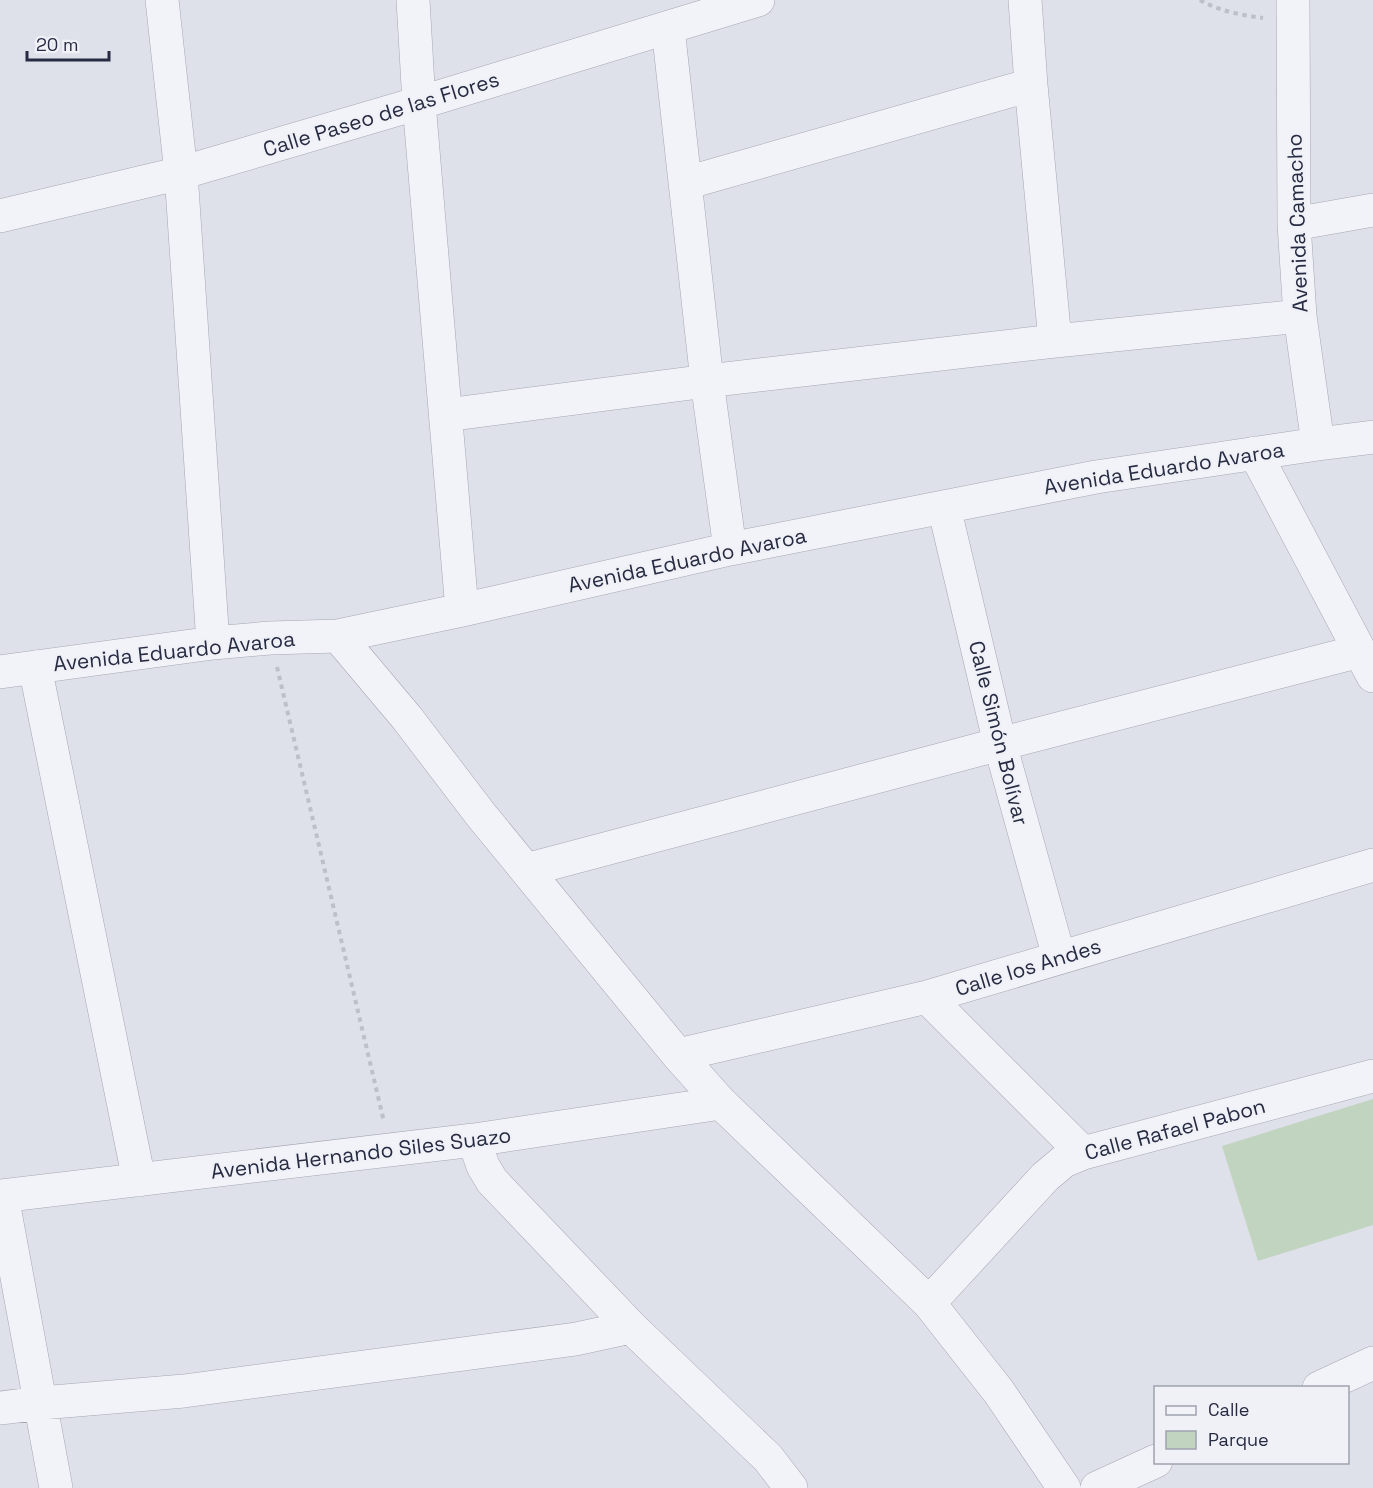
<svg xmlns="http://www.w3.org/2000/svg" width="1373" height="1488" font-family="'Space Grotesk',sans-serif">
<style>
.green{fill:#c1d4c0}
.lines{fill:none;stroke-linecap:round;stroke-linejoin:round}
.minor-casing{stroke:#a4a7b4;stroke-width:34}
.path{stroke:#bdbfc9;stroke-width:4;stroke-dasharray:4.5 4.5;stroke-linecap:butt}
.minor{stroke:#f2f3f8;stroke-width:33}
.labels{text-anchor:middle;dominant-baseline:central;stroke-width:4.5;stroke-linejoin:round;paint-order:stroke}
.street-label{font-size:21px;fill:#272b42;stroke:#eff1f7}
</style>
<rect width="100%" height="100%" fill="#dfe1ea"/>
<path class="green" d="M 1373,1099 L 1373,1225 L 1258,1261 L 1222,1146 Z"/>
<g class="lines">
<defs>
<path id="minor" d="M 162,0 L 181,173 L 213,643
M 413,0 L 419,103 L 462,610
M 1025,0 L 1031,85 L 1055,341
M 1293,0 L 1294,224 L 1300,316 L 1318,444
M 668,28 L 707,381 L 730,549
M 686,183 L 1031,85
M 0,216 L 181,173 L 419,103 L 758,0
M 1294,224 L 1373,210
M 446,415 L 707,381 L 1055,341 L 1300,316
M 1255,453 L 1373,676
M 944,507 L 1000,744 L 1059,957
M 338,636 L 407,718 L 481,815 L 678,1055 L 721,1103 L 929,1303 L 999,1392 L 1064,1488
M 35,667 L 139,1180
M 0,672 L 213,643 L 270,638 L 338,636 L 462,610 L 730,549 L 1096,477 L 1318,444 L 1373,437
M 526,870 L 1000,744 L 1360,651
M 927,997 L 1083,1153
M 678,1055 L 927,997 L 1373,865
M 474,1140 L 483,1166 L 492,1181 L 631,1327 L 768,1458 L 791,1488
M 0,1196 L 474,1140 L 721,1103
M 2,1196 L 56,1488
M 929,1303 L 1045,1177 L 1064,1161 L 1083,1153 L 1373,1076
M 1319,1388 L 1373,1363
M 0,1408 L 41,1403 L 184,1391 L 576,1339 L 631,1327
M 1097,1488 L 1156,1461"/>
</defs>
<use href="#minor" class="minor-casing"/>
<path class="path" d="M 1200,0 C 1219,11 1241,15 1263,18
M 277,667 L 384,1122"/>
<use href="#minor" class="minor"/>
</g>
<g class="labels">
<g class="street-label">
<text transform="translate(381 114) rotate(-17)">Calle Paseo de las Flores</text>
<text transform="translate(1297 223) rotate(-92)">Avenida Camacho</text>
<text transform="translate(1164 468) rotate(-9)">Avenida Eduardo Avaroa</text>
<text transform="translate(687 560) rotate(-12)">Avenida Eduardo Avaroa</text>
<text transform="translate(174 651) rotate(-6)">Avenida Eduardo Avaroa</text>
<text transform="translate(999 733) rotate(76)">Calle Simón Bolívar</text>
<text transform="translate(1028 967) rotate(-17)">Calle los Andes</text>
<text transform="translate(1175 1129) rotate(-15)">Calle Rafael Pabon</text>
<text transform="translate(361 1153) rotate(-7)">Avenida Hernando Siles Suazo</text>
</g>
</g>
<rect x="1154" y="1386" width="195" height="78" fill="#eff1f7" stroke="#9fa2af" stroke-width="1.5"/>
<rect x="1166" y="1406" width="30" height="9" fill="#f2f3f8" stroke="#9fa2af" stroke-width="1.5"/>
<text x="1208" y="1416" font-size="18" fill="#272b42">Calle</text>
<rect x="1166" y="1431" width="30" height="18" fill="#c1d4c0" stroke="#9fa2af" stroke-width="1.5"/>
<text x="1208" y="1446" font-size="18" fill="#272b42">Parque</text>
<path d="M27 51v9h82v-9" fill="none" stroke="#272b42" stroke-width="3"/>
<text x="36" y="51" font-size="18" fill="#272b42" stroke="#eff1f7" stroke-width="4.5" paint-order="stroke">20 m</text>
</svg>
